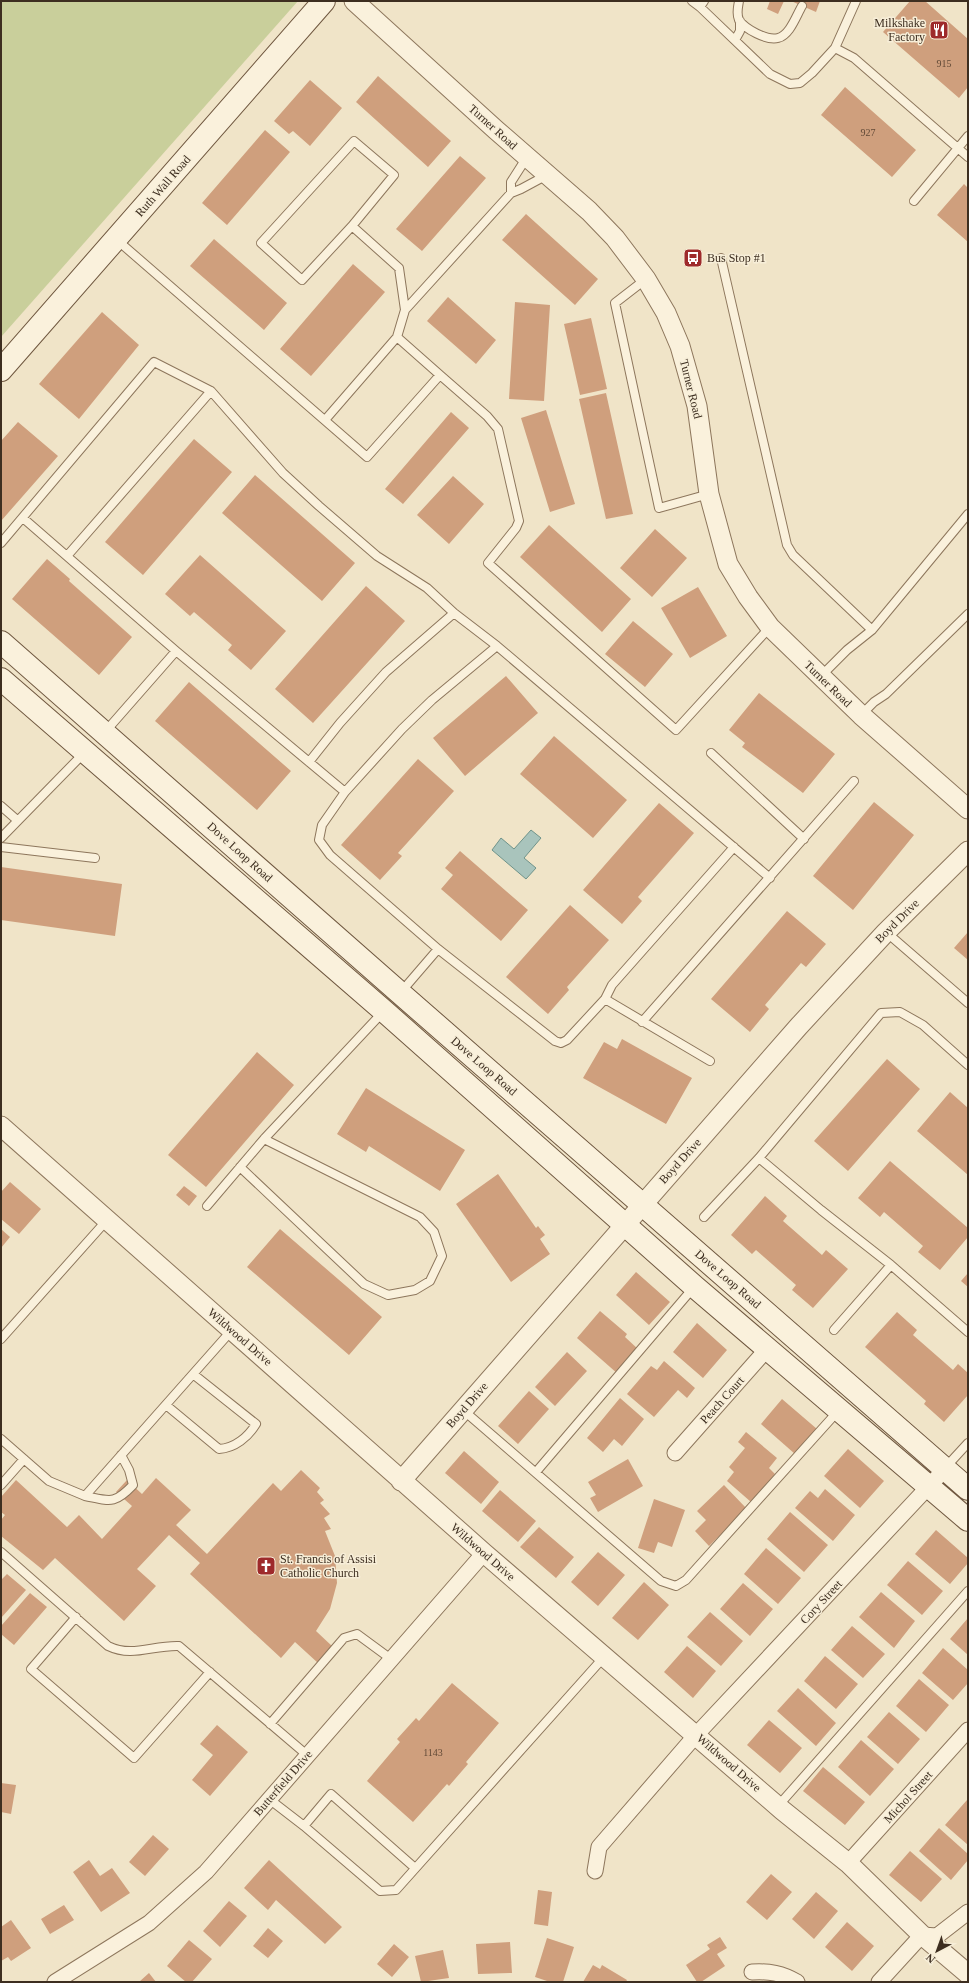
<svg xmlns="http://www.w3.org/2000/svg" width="969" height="1983" font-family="'Times New Roman',serif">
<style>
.green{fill:#c9cf9b}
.water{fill:#a9c4bc;stroke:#6f938a}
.building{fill:#cf9f7d}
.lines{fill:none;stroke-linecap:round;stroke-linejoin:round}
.service-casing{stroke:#8d765c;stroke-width:10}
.minor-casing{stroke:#8d765c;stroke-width:17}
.tertiary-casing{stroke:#8d765c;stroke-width:21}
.secondary-casing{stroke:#6f573f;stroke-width:24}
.service{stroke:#faf1dc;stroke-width:8}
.minor{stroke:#faf1dc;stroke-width:15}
.tertiary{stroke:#faf1dc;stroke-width:19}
.secondary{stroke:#faf1dc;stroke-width:22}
.labels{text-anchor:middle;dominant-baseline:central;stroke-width:3;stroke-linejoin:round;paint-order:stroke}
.number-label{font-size:10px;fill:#624a37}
.poi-label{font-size:12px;fill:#3d2e20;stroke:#f7eed8;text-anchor:start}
.street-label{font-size:12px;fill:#3d2e20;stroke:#f7eed8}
</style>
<rect width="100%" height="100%" fill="#f0e4c8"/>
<path class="green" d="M 1,1 L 298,1 L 1,337 Z"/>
<path class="water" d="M 531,830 L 541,838 L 524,858 L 536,868 L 526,879 L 492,850 L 501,838 L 514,849 Z"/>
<path class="building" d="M 770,1 L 784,1 L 778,14 L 767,9 Z
M 791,1 L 820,1 L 816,12 Z
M 910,1 L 925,1 L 968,39 L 968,87 L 959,98 L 883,32 Z
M 378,76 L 451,141 L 428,167 L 356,102 Z
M 310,80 L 342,108 L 310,146 L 293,131 L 289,134 L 274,121 Z
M 845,87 L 916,150 L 892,177 L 821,115 Z
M 265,130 L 290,152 L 227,225 L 202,203 Z
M 460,156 L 486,178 L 422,251 L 396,229 Z
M 964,184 L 968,188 L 968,242 L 937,215 Z
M 526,214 L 598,279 L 575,305 L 502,240 Z
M 214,239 L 287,303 L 264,330 L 190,266 Z
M 353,264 L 385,292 L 311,376 L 280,349 Z
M 448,297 L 496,340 L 476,364 L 427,321 Z
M 515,302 L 550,305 L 544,401 L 509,399 Z
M 102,312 L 139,345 L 79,419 L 39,384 Z
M 591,318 L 607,389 L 580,395 L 564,324 Z
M 606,393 L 633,514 L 606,519 L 579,399 Z
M 546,410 L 575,504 L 550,512 L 521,418 Z
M 451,412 L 469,428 L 403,504 L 385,489 Z
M 18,422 L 58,456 L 1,521 L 1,441 Z
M 194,439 L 232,472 L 143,575 L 105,542 Z
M 255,475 L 355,563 L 322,601 L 222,513 Z
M 453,476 L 484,504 L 449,544 L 417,515 Z
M 549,525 L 631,599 L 602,632 L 520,557 Z
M 655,529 L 687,558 L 652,597 L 620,568 Z
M 200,555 L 286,631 L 251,670 L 228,650 L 232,645 L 194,612 L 190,616 L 165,594 Z
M 47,559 L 70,579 L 69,581 L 132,637 L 99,675 L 12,599 Z
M 366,586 L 405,621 L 313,723 L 275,689 Z
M 698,587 L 727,636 L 690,658 L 661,608 Z
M 633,621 L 673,654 L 645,687 L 605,654 Z
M 506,676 L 538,713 L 465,776 L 433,738 Z
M 189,682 L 291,771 L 257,810 L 155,721 Z
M 759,693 L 835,754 L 803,793 L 742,747 L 745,743 L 729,730 Z
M 554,736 L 627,800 L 593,838 L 520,774 Z
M 418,759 L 454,791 L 398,853 L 402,856 L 380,880 L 341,845 Z
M 874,802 L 914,835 L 853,910 L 813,876 Z
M 659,803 L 694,833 L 638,897 L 642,901 L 622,924 L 583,890 Z
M 460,851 L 528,910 L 501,941 L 441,889 L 453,875 L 445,868 Z
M 1,867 L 122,884 L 115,936 L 1,920 Z
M 570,905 L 609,940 L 567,987 L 569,990 L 548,1014 L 506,977 Z
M 787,911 L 826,944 L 806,967 L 801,963 L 765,1005 L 769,1009 L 750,1032 L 711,999 Z
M 968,932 L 968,960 L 954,948 Z
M 622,1039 L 692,1078 L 666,1124 L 583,1078 L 604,1042 L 617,1049 Z
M 257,1052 L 294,1085 L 206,1187 L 168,1155 Z
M 887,1059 L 920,1089 L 848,1171 L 814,1141 Z
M 366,1088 L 465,1150 L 440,1191 L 369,1146 L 366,1152 L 337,1134 Z
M 950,1092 L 968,1108 L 968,1175 L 917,1131 Z
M 890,1161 L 968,1228 L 968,1237 L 940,1270 L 918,1252 L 923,1246 L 884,1212 L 880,1217 L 858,1198 Z
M 498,1174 L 536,1228 L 538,1226 L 545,1235 L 540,1239 L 550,1254 L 511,1282 L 456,1204 Z
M 10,1182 L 41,1209 L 19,1234 L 1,1219 L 1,1192 Z
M 184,1186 L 197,1196 L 189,1206 L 176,1195 Z
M 765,1196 L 787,1216 L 783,1221 L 822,1255 L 826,1250 L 848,1269 L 813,1308 L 792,1290 L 796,1285 L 756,1250 L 752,1254 L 731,1235 Z
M 1,1229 L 10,1237 L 1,1248 Z
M 280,1229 L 382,1317 L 349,1355 L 247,1267 Z
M 636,1272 L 670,1302 L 649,1325 L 616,1295 Z
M 968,1273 L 968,1287 L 961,1281 Z
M 600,1311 L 627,1334 L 625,1337 L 639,1350 L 618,1374 L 577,1338 Z
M 897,1312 L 917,1330 L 913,1335 L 953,1370 L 958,1364 L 968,1373 L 968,1395 L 944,1422 L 924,1404 L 926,1401 L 865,1347 Z
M 697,1323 L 727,1350 L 703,1378 L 673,1352 Z
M 567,1352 L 587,1371 L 555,1406 L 535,1387 Z
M 664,1361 L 695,1388 L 687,1398 L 678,1390 L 654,1417 L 627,1394 L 651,1366 L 657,1370 Z
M 529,1391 L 549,1409 L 518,1444 L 498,1426 Z
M 620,1398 L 644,1419 L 622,1446 L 614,1439 L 603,1452 L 587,1438 Z
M 782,1399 L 817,1429 L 795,1454 L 761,1424 Z
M 746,1432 L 777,1458 L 769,1468 L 775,1474 L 751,1502 L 727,1481 L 734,1472 L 729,1467 L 745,1448 L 738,1442 Z
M 848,1449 L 884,1481 L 860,1508 L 824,1476 Z
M 464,1451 L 499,1482 L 481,1504 L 445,1473 Z
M 628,1459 L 643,1486 L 598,1512 L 590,1498 L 596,1495 L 588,1482 Z
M 301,1470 L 320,1488 L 317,1492 L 324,1500 L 320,1503 L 330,1514 L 324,1518 L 331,1529 L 325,1531 L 335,1556 L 337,1583 L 330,1609 L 316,1631 L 333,1647 L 318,1663 L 295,1642 L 281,1658 L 190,1574 L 200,1563 L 169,1535 L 137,1569 L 156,1586 L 124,1621 L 55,1558 L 43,1570 L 1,1536 L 1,1520 L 5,1515 L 1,1512 L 1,1497 L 16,1480 L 67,1527 L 79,1515 L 102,1539 L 132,1506 L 116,1492 L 127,1480 L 142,1494 L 156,1478 L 191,1510 L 176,1525 L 207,1554 L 273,1483 L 281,1491 Z
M 724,1485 L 747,1509 L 709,1546 L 695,1531 L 706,1520 L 697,1511 Z
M 825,1489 L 855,1515 L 833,1541 L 795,1508 L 810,1491 L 818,1498 Z
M 500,1490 L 536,1521 L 518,1542 L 482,1511 Z
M 654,1499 L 685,1510 L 672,1547 L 658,1542 L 654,1553 L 638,1548 Z
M 790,1512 L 828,1545 L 804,1572 L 767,1539 Z
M 539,1527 L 574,1557 L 556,1578 L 520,1547 Z
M 936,1530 L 968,1558 L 968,1563 L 950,1584 L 915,1554 Z
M 766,1548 L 801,1578 L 778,1604 L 744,1574 Z
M 598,1552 L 625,1575 L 598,1606 L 571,1582 Z
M 908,1561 L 943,1591 L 922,1615 L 887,1585 Z
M 7,1574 L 26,1590 L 1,1618 L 1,1580 Z
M 644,1582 L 669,1605 L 638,1640 L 612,1618 Z
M 743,1583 L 773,1609 L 750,1636 L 720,1609 Z
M 881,1592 L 915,1621 L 894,1648 L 859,1617 Z
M 30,1593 L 47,1607 L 14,1645 L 1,1634 L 1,1626 Z
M 710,1612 L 743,1641 L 721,1666 L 687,1637 Z
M 968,1618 L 968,1655 L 950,1639 Z
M 852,1626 L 885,1654 L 863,1678 L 831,1650 Z
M 687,1646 L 716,1671 L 693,1698 L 664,1672 Z
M 943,1648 L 968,1670 L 968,1683 L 953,1700 L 922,1673 Z
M 825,1656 L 858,1684 L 836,1709 L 804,1681 Z
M 919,1679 L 949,1705 L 926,1732 L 896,1706 Z
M 452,1683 L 499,1723 L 466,1762 L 468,1764 L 449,1786 L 447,1784 L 413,1822 L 367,1781 L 400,1742 L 397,1739 L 416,1718 L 419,1721 Z
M 798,1688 L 836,1723 L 816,1746 L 777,1711 Z
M 889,1712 L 920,1739 L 898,1764 L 867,1737 Z
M 769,1720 L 802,1748 L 780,1773 L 747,1745 Z
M 217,1725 L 248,1752 L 210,1796 L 192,1780 L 213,1755 L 200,1744 Z
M 861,1740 L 894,1769 L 870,1796 L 838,1767 Z
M 823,1767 L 865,1802 L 845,1825 L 803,1791 Z
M 1,1783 L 16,1785 L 11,1814 L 1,1812 Z
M 967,1800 L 968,1801 L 968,1845 L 945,1825 Z
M 939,1828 L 968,1854 L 968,1860 L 951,1880 L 919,1851 Z
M 153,1835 L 169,1849 L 145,1876 L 129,1862 Z
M 910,1851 L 942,1879 L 921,1902 L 889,1875 Z
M 89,1860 L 100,1876 L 112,1868 L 130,1893 L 101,1912 L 73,1872 Z
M 269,1860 L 342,1927 L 325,1944 L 276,1900 L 268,1910 L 244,1888 Z
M 771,1874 L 792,1892 L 767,1920 L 746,1902 Z
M 538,1890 L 552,1892 L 548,1926 L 534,1924 Z
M 816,1892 L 838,1911 L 814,1939 L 792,1919 Z
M 229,1901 L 247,1916 L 220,1947 L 203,1931 Z
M 64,1905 L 74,1920 L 50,1934 L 41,1919 Z
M 11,1920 L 31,1948 L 11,1961 L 8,1957 L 1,1961 L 1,1927 Z
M 847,1922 L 874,1946 L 852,1971 L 825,1947 Z
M 268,1928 L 283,1941 L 268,1958 L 253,1946 Z
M 720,1937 L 727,1948 L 717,1954 L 725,1966 L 701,1982 L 697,1982 L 686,1965 L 710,1949 L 707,1945 Z
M 547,1938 L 574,1947 L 563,1982 L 550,1982 L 535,1977 Z
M 189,1940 L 212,1959 L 192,1982 L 186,1982 L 167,1966 Z
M 510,1942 L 512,1973 L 478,1974 L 476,1944 Z
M 394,1944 L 409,1957 L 392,1977 L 377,1964 Z
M 443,1950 L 449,1978 L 421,1982 L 415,1956 Z
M 593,1965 L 600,1969 L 602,1965 L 627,1980 L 626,1982 L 583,1982 Z
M 149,1973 L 156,1982 L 139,1982 Z"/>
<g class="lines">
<defs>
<path id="service" d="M 692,1 L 700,7 L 704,1
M 739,1 C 738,8 736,13 739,20 C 745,29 767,41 778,38 C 790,35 796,16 802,6
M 700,7 L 770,74 L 790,84 L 800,83 L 812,73 L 835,48 L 856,1
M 735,40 L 740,31 L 740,21
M 835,48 L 854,58 L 968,157
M 511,193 L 511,182 L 527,157
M 914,201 L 968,136
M 352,226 L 302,280 L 261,243 L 354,141 L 394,175 L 352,226 L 399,268 L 405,310
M 117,240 L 367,457 L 440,375 L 397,337 L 325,420
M 721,258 L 787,545 L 793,555 L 872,630
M 646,279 L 615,303 L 659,508 L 709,494
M 397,337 L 405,310 L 511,193 L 521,189 L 547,175
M 440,375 L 487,416 L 498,429 L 519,521 L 516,528 L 488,563 L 676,730 L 770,627
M 23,518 L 176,651 L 345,792
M 1,543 L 154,362 L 211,391 L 283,473 L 319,506 L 377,556 L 427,588 L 454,613 L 497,646 L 770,878
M 67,556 L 211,391
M 497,646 L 432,700 L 402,729 L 345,792 L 322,825 L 319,840 L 330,855 L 438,949 L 555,1041 L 561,1043 L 567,1040 L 605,999 L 710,1061
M 821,676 L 847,650 L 872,630 L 968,514
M 861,715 L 874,702 L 886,694 L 968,614
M 105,732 L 176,651
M 711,753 L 804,839
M 309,762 L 340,723 L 386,672 L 454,613
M 1,806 L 17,820
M 1,838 L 85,752
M 1,847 L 95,858
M 886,932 L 968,1003
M 401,992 L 438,949
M 605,999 L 612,985 L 734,847
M 642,1022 L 854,781
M 759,1158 L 821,1210 L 891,1265 L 968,1332
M 240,1167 L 364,1284 L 388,1295 L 415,1290 L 430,1281 L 442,1256 L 434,1232 L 420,1217 L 264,1139
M 207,1206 L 264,1139 L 383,1012
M 704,1217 L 759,1158 L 881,1013 L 900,1012 L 923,1025 L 968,1065
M 834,1330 L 891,1265
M 1,1339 L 107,1220
M 166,1405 L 219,1449 C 235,1448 248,1437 256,1424 L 193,1374
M 463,1410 L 661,1581 L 676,1586 L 686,1580 L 839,1410
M 1,1439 L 49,1481 L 85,1496 L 232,1330
M 945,1468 L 968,1443
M 536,1472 L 694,1287
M 1,1485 L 24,1459
M 85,1496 C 110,1501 114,1505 133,1485 L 129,1470 L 121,1455
M 1,1552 L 108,1646 C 133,1658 152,1645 179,1646 L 307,1755
M 76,1617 L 31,1669 L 134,1758 L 210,1672
M 270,1724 L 344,1638 L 357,1634 L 391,1659
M 269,1799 L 304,1826 L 380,1891 L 396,1890 L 604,1657
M 778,1806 L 968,1591
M 304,1826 L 331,1794 L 415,1868"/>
<path id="minor" d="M 675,1453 L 768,1348
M 848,1863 L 968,1730
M 595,1871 L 599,1847 L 696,1735 L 945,1469
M 752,1972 C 769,1971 782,1973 797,1982
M 55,1982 L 149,1923 L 206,1872 L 484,1553
M 879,1982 L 922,1935 L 937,1936 L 968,1912"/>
<path id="tertiary" d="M 354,1 L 496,130 L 589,211 L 615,238 L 646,279 L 666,313 L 680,346 L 697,406 L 709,494 L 728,564 L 748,597 L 770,627 L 861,715 L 968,809
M 1,1126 L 484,1553 L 782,1810 L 848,1863 L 922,1935 L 968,1974
M 401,1481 L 799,1026 L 886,932 L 968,851"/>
<path id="secondary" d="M 1,370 L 324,1
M 1,642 L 400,993 L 968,1489
M 1,679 L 384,1011 L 695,1287 L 968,1520"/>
</defs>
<use href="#service" class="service-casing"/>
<use href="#minor" class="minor-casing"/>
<use href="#tertiary" class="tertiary-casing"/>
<use href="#secondary" class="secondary-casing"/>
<use href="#service" class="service"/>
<use href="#minor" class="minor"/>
<use href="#tertiary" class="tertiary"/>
<use href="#secondary" class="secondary"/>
</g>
<defs>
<symbol id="restaurant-square" viewBox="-11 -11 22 22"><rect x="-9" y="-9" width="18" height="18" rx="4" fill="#9e2a2b" stroke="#f7eed8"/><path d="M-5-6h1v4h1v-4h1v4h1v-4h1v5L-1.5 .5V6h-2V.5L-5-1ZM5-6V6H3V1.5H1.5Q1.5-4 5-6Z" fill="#fff"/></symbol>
<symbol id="bus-square" viewBox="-11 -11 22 22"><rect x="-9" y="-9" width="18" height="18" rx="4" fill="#9e2a2b" stroke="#f7eed8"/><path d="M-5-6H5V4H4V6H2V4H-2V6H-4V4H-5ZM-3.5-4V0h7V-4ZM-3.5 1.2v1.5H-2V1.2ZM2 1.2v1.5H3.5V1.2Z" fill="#fff"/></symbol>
<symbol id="church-square" viewBox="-11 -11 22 22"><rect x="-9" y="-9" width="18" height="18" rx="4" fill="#9e2a2b" stroke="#f7eed8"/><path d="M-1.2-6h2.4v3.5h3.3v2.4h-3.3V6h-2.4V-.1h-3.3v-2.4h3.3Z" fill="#fff"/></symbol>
</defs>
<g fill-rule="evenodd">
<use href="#restaurant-square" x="928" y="19" width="22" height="22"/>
<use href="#bus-square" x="682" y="247" width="22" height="22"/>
<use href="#church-square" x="255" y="1555" width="22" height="22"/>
</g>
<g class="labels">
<g class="number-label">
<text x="944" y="63">915</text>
<text x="868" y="132">927</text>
<text x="433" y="1752">1143</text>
</g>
<g class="poi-label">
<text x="925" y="23" text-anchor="end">Milkshake<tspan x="925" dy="14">Factory</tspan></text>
<text x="707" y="258">Bus Stop #1</text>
<text x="280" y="1559">St. Francis of Assisi<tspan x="280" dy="14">Catholic Church</tspan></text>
</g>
<g class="street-label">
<text transform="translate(493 127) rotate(42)">Turner Road</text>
<text transform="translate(163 186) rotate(-49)">Ruth Wall Road</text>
<text transform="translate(691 389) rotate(76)">Turner Road</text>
<text transform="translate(828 684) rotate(44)">Turner Road</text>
<text transform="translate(240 852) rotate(42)">Dove Loop Road</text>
<text transform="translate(897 921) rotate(-45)">Boyd Drive</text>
<text transform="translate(484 1066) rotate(41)">Dove Loop Road</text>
<text transform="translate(680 1161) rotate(-48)">Boyd Drive</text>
<text transform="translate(728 1279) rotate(41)">Dove Loop Road</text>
<text transform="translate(240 1337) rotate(41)">Wildwood Drive</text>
<text transform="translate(722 1400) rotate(-48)">Peach Court</text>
<text transform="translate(467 1405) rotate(-49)">Boyd Drive</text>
<text transform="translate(483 1552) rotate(41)">Wildwood Drive</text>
<text transform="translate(821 1602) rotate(-47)">Cory Street</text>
<text transform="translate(729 1763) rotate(41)">Wildwood Drive</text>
<text transform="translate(283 1783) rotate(-49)">Butterfield Drive</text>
<text transform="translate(908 1797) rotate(-48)">Michol Street</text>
</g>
</g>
<rect width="969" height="1983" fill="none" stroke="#3d2e20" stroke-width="4"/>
<g transform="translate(937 1951) rotate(221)" stroke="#f7eed8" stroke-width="3" paint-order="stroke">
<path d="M0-3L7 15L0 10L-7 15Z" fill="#3d2e20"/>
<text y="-6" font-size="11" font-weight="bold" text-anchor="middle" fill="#3d2e20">N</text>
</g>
</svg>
